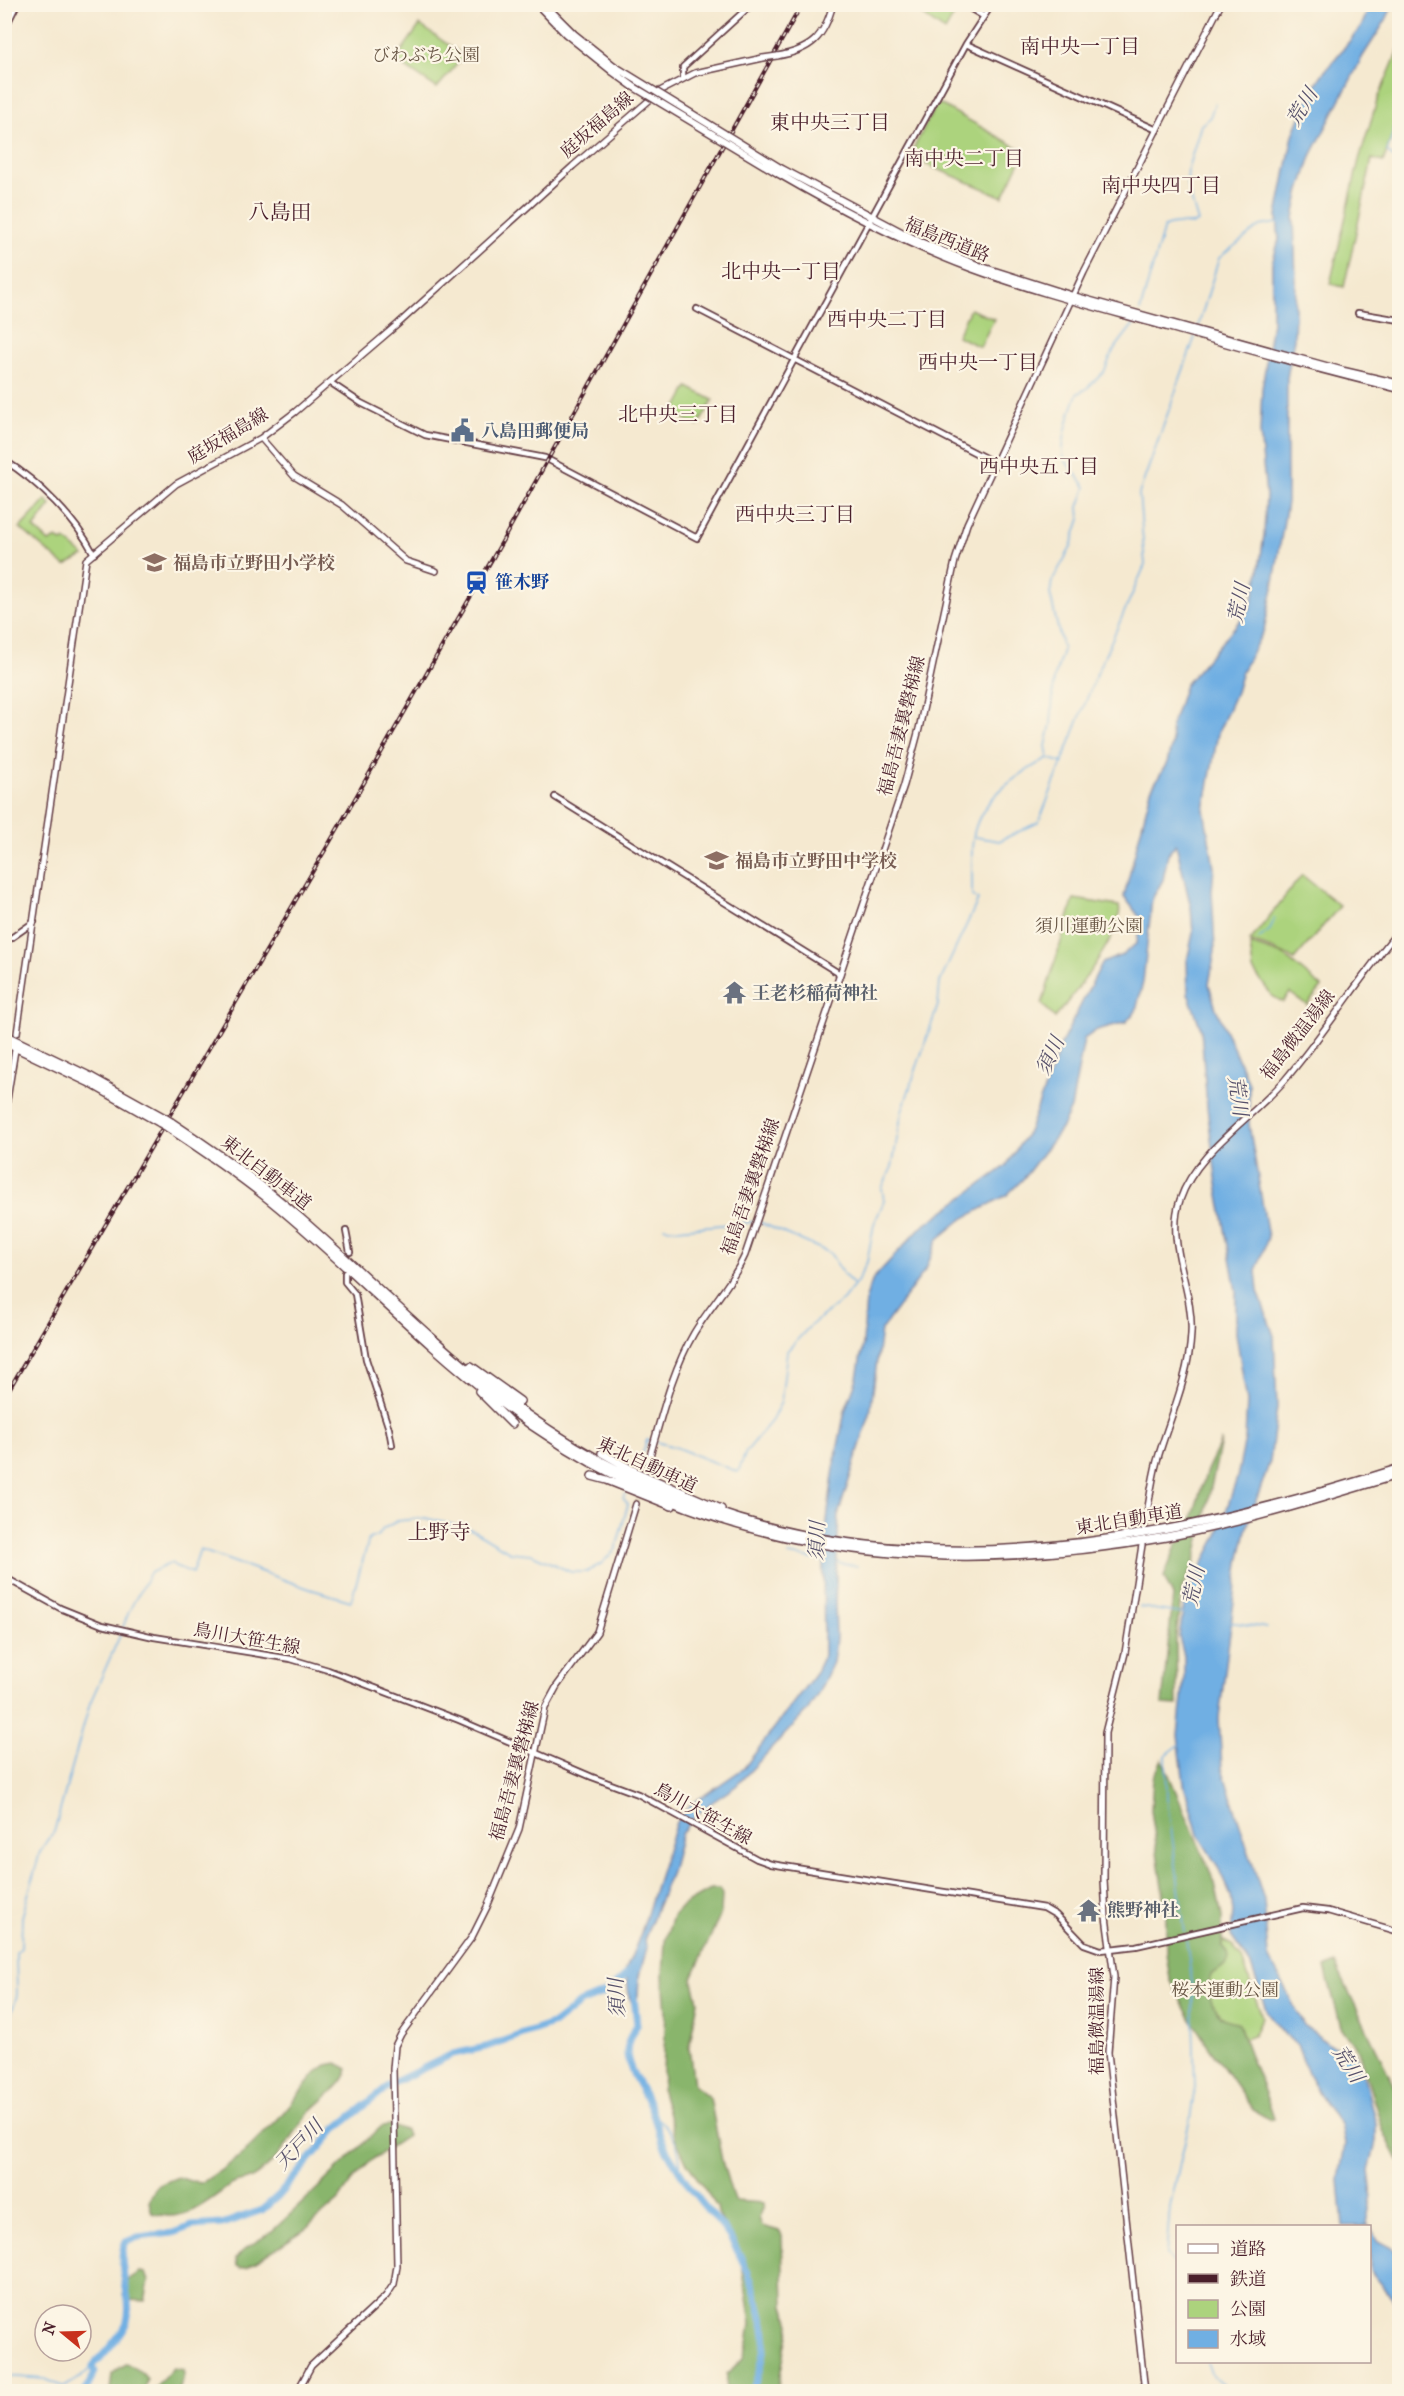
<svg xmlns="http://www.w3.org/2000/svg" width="1404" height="2396" font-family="'IM FELL French Canon','Noto Serif JP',serif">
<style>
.green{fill:#acd37d;stroke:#7b7954;stroke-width:1.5}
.forest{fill:#89b56c;stroke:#6a6a4c;stroke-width:1.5}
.water{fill:#70afe3;stroke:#5d6787;stroke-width:1.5}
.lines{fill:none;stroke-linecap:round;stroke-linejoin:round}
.stream{stroke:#70afe3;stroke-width:1.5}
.river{stroke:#70afe3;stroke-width:7}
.primary-tunnel{stroke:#d3c1af;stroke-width:5;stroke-dasharray:5 2.5;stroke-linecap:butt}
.tertiary-casing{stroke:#643d44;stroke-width:8}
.secondary-casing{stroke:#643d44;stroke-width:8}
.primary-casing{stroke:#643d44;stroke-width:8}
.trunk-casing{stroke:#643d44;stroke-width:9}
.motorway-casing{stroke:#643d44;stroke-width:10}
.tertiary{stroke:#fff;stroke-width:4.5}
.secondary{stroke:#fff;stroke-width:5}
.primary{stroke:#fff;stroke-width:5}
.trunk{stroke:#fff;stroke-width:6}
.motorway{stroke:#fff;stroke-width:7}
.rail-casing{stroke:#4a1f2b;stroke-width:4}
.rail{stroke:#fcf5e5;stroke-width:1.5;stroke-dasharray:4.5;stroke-linecap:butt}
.secondary-bridge-casing{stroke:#643d44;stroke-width:8;stroke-linecap:butt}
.trunk-bridge-casing{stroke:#643d44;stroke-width:9;stroke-linecap:butt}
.motorway-bridge-casing{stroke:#643d44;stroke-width:10;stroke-linecap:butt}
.secondary-bridge{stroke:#fff;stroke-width:5}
.trunk-bridge{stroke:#fff;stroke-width:6}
.motorway-bridge{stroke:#fff;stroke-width:7}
.labels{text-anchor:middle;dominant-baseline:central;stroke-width:4.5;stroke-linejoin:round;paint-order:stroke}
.park-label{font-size:18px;fill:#675544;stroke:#fcf5e5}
.street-label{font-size:18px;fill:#4a1f2b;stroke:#fcf5e5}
.service-label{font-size:18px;font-weight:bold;fill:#4e5e75;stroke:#fcf5e5;text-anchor:start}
.education-label{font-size:18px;font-weight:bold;fill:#785e54;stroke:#fcf5e5;text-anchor:start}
.transit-label{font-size:18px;font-weight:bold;fill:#164399;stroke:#fcf5e5;text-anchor:start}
.worship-label{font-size:18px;font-weight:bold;fill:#5b616d;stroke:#fcf5e5;text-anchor:start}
.neighbourhood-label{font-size:20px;fill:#4a1f2b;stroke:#fcf5e5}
.water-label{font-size:20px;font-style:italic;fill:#57516b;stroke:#fcf5e5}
.quarter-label{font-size:21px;fill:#4a1f2b;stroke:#fcf5e5}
</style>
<rect width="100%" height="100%" fill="#fcf5e5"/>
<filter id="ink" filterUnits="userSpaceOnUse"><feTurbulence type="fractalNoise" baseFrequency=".0167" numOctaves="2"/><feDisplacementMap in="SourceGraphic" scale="12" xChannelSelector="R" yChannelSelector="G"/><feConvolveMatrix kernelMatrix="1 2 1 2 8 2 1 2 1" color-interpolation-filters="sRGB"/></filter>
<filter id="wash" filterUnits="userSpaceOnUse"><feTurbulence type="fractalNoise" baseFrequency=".008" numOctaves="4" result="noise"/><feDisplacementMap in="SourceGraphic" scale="24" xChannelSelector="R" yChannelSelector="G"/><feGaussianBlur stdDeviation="1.35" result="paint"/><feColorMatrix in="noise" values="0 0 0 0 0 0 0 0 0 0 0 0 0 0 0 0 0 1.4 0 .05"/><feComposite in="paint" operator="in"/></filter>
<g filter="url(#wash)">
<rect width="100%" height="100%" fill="#f5e9d0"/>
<path class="green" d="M 908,5 L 960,5 L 945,31 Z
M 420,25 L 464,56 L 437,88 L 395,60 Z
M 1399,49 L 1399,116 L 1383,162 L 1372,159 L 1344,287 L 1330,284 L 1359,160 L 1377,101 Z
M 940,104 L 1022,150 L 1022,157 L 1003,197 L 909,157 L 936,105 Z
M 970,309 L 994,319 L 980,347 L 957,336 Z
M 688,387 L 713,400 L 698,426 L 674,413 Z
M 46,500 L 51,505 L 34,528 L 49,542 L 57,538 L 62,542 L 65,540 L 84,556 L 65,566 L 20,528 Z
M 1302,875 L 1340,906 L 1294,960 C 1281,950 1265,948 1250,941 Z
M 1074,899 L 1119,906 C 1126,930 1070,999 1055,1018 L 1042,1004 Z
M 1250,944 L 1283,955 L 1322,987 L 1307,1005 L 1290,993 L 1283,1002 L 1272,996 L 1253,970 Z
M 1216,1937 L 1232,1945 L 1242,1959 L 1262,2017 L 1253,2036 L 1240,2041 L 1213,2025 L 1197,1940 Z"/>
<path class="forest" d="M 1221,1441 L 1195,1562 L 1182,1588 L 1176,1637 L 1177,1705 L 1162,1704 L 1173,1596 L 1164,1577 L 1177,1544 L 1186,1538 L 1207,1470 Z
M 1162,1759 L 1215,1883 L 1222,1917 L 1222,1945 C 1237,1960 1225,1966 1211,1975 C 1206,1989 1210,2005 1221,2016 C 1225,2020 1233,2021 1239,2023 C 1248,2056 1264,2086 1274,2119 L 1271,2120 L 1253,2110 L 1207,2044 L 1186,2011 L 1170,1979 L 1166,1953 L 1166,1914 L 1151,1810 L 1153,1778 Z
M 711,1889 L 720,1889 L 722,1895 L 721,1913 L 692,1978 L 698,2001 L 689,2047 L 694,2085 L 710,2098 L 722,2161 L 734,2201 L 764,2203 L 764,2206 L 759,2218 L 762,2226 L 779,2231 L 782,2236 L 784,2305 L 790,2324 L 777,2391 L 726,2391 L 727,2374 L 743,2358 L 748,2343 L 751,2324 L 741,2259 L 718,2213 L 717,2207 L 687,2163 L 676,2140 L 662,2091 L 666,2012 L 663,1976 L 665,1941 L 673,1916 L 683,1905 Z
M 1335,1963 L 1399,2096 L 1399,2162 L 1383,2130 L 1358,2050 L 1341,2027 L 1325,1968 Z
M 337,2063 L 348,2069 C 343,2088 321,2099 309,2113 C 298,2126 290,2142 279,2154 C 271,2163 258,2176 247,2180 C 241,2182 234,2182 229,2186 C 206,2203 183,2224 152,2213 L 149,2202 L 156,2186 L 178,2177 L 190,2181 L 203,2182 L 223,2169 L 245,2152 L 278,2119 L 316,2073 L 327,2065 Z
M 391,2125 L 405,2130 L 407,2136 L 375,2157 L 353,2179 L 339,2200 L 306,2229 L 247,2267 L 241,2268 L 237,2266 L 236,2259 C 244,2246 260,2241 272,2231 C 310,2197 345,2160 382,2126 Z
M 140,2272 L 146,2273 L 149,2281 L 145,2301 L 127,2300 L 124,2295 L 128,2280 Z
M 125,2364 C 135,2366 141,2371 147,2379 L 144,2391 L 110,2390 L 112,2374 Z
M 173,2368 L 183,2370 L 184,2375 L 179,2391 L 155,2391 L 156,2387 Z"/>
<path class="water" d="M 1370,5 L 1393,5 L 1386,20 L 1363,56 L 1311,156 L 1299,194 L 1294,218 L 1296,282 L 1294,339 L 1287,378 L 1287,502 L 1273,588 L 1264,630 L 1242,671 L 1236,692 L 1218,733 L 1204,810 L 1214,867 L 1212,891 L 1215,951 L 1209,984 L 1215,1006 L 1249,1084 L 1249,1124 L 1268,1237 L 1256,1271 L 1258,1291 L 1274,1336 L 1277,1407 L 1270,1461 L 1246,1530 L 1239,1563 L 1219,1718 L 1222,1768 L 1264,1900 L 1268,1956 L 1304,2025 L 1331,2046 L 1354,2052 L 1364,2077 L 1376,2124 L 1376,2141 L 1369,2171 L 1372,2195 L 1366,2224 L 1368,2226 L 1343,2226 L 1339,2180 L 1345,2144 L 1341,2124 L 1326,2105 L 1309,2076 L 1297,2045 L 1285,2035 L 1267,2013 L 1251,1965 L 1231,1936 L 1233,1912 L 1231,1896 L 1217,1865 L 1198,1835 L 1184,1784 L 1178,1735 L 1184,1678 L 1184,1656 L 1179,1637 L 1185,1598 L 1218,1535 L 1237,1478 L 1245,1439 L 1247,1402 L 1236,1333 L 1236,1291 L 1216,1178 L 1207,1107 L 1201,1029 L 1188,993 L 1187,961 L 1193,933 L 1191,908 L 1176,844 L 1168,854 L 1163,880 L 1152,899 L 1143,982 L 1136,1011 L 1126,1022 L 1097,1030 L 1084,1039 L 1071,1108 L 1061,1129 L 1023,1179 L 1007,1195 L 961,1220 L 938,1239 L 926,1269 L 881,1330 L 870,1414 L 839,1512 L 835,1603 L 836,1638 L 833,1662 L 818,1694 L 807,1711 L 736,1786 L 708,1805 L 692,1819 L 681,1834 L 671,1872 L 644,1940 L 647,1948 L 639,1976 L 638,1995 L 634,2008 L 629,1996 L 626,1969 L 640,1936 L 676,1822 L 690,1805 L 744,1768 L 815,1674 L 824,1655 L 823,1554 L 829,1504 L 835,1461 L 845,1411 L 857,1378 L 863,1344 L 866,1298 L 873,1279 L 919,1229 L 1006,1166 L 1029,1130 L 1062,1042 L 1102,963 L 1122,955 L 1137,943 L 1140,918 L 1124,896 L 1151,790 L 1167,763 L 1172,743 L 1171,727 L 1185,685 L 1250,609 L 1257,583 L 1264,535 L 1266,495 L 1260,432 L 1262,389 L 1272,322 L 1272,263 L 1279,240 L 1277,216 L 1293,135 L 1309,96 L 1321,76 L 1361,27 Z
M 1370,2229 L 1378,2241 L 1399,2252 L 1399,2306 L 1370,2270 Z"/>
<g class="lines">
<path class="stream" d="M 1400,111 L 1387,152 L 1400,163
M 1140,311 L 1164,227 C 1178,220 1188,228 1198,222 L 1187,185 L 1188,168 L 1201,125 L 1210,117 L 1215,103
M 1198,327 L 1219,258 L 1260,226 L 1277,223
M 1048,757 L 1046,746 L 1051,724 L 1054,679 L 1063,650 L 1050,594 L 1052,581 L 1070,549 L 1080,519 L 1079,507 L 1086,487 C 1079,478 1071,469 1065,460 C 1058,447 1072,407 1077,394 L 1086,389 L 1104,372 L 1113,351 L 1136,321
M 976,837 L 999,841 L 1039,822 L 1095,678 L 1145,565 L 1139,494 L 1195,337
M 1258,939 L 1270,930 L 1274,919
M 759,1222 L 830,1253 L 844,1275 L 854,1285
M 664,1227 L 677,1229 L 753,1222
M 656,1442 L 675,1447 L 738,1472 L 746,1452 L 772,1420 L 781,1402 L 787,1351 L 810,1326 L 843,1300 L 857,1282 L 867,1262 L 874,1224 L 884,1201 L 882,1188 L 892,1167 L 902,1111 L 938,1005 L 940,982 L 978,900 L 972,896 C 973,876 969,846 976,826 C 987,794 1020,773 1048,758 L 1063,763
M 635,1467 L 638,1460 L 641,1459 L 647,1440 L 651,1441
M 789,1555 L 823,1561
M 837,1563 L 857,1566
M 1140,1607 L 1183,1614
M 1230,1622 L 1267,1628
M 123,1627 L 130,1609 L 150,1573 L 171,1563 L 175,1566 L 192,1573 L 200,1550 L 310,1589 L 351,1601 L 369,1539 L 379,1535 L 383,1529 L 397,1521 L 426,1518 L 473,1530 L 510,1552 L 531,1554 L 571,1572 L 587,1572 L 602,1563 L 616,1549 L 628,1504 L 623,1498 L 625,1494
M 1179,1745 L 1166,1755 L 1167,1798 L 1185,1933
M 4,2036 L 17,1995 L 16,1952 L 21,1948 L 22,1917 L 40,1852 L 54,1832 L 90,1703 L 122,1631
M 653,2116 C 672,2126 681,2149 680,2170
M 1178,2267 L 1166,2256 L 1170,2207 L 1190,2119 L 1195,2087 L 1192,1982 L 1186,1938
M 1207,2362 L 1212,2376 L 1233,2392
M 4,2376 L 45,2379 L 64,2387 L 81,2377 L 93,2366"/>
<path class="river" d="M 634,1997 L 637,2025 C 617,2053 631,2070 645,2096 C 655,2113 657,2134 667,2151 C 679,2170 691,2191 706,2208 C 713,2217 722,2225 729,2236 C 747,2265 760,2300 765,2334 C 767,2353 758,2374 752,2392
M 85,2392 L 95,2372 L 93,2366 C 102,2356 124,2333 127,2321 C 134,2298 114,2262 126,2242 L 138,2237 L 173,2233 L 192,2226 L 222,2224 L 262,2210 L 278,2196 L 336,2129 L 391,2084 L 453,2054 L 486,2047 L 555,2023 L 580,2003 L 607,1992 L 631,1970"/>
</g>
</g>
<g filter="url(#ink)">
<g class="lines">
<path class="primary-tunnel" d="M 636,1504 L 646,1469"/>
<defs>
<path id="tertiary" d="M 963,4 L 983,16
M 4,30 L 17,4
M 966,44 L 1157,130
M 683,78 L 683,67 L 752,4
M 697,309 L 995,463
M 1358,313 L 1400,320
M 331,383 L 361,403 L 425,435 L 545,458 L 697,538 L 966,44 L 992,4
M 4,460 C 39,482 75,518 94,554
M 555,797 L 840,974
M 4,943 L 34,922
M 346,1231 L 350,1252
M 345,1273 L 345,1282 L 355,1294 L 366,1359 L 389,1429 L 392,1445
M 4,1577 L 60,1608 L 102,1625 L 154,1637 L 291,1659 L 328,1670 L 459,1720 L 592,1777 L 638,1794 L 757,1859 L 771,1864 L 1044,1908 L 1056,1915 L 1084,1944 L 1101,1950 L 1136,1946 L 1303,1908 L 1328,1911 L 1400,1932"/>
<path id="secondary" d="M 777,56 C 811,50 824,38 833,4
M 261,438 L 294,476 L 342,505 L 406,561 L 436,571
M 17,1033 L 86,560 L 176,484 L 261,438 L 295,412 L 398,324 L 573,166 L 660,91 L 695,73 L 763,58
M 4,1118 L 15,1050
M 1144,1528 C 1149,1506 1151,1483 1157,1461 C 1169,1419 1189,1378 1191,1334 C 1194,1289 1165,1243 1180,1200 C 1196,1152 1251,1119 1284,1081 C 1325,1033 1359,978 1400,929
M 1142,1545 L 1125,1653 L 1105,1733 L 1104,1880 L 1106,1917 L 1114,1977 L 1108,2052 L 1145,2392"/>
<path id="primary" d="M 646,1469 C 660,1424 670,1374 694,1333 C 710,1306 732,1284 745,1255 L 904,785 L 919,729 L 955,561 L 967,524 L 1084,272 L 1221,4
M 297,2392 L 311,2366 L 386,2296 L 394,2284 L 397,2266 L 393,2069 L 395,2046 L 401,2034 L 472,1937 L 487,1907 L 519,1829 L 545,1708 L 557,1686 L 597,1632 L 636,1504"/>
<path id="trunk" d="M 537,4 L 566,34 L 612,71
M 544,4 L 574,34 L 614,66
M 782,169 L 920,242 L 982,267 L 1073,296 L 1344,371 L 1400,384
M 779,174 C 841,210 904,243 971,268 C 1036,292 1104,309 1171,328 C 1247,349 1323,371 1400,389"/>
<path id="motorway" d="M 4,1035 L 91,1077 L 163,1117
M 4,1042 L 88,1082 L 160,1123
M 171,1122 C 215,1151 258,1181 298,1216 C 364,1273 425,1336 494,1390 C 775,1610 1082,1570 1400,1468
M 167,1127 C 210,1155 252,1184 290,1217 C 360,1277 424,1344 497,1400 C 696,1555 925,1581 1166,1537 C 1245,1522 1322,1498 1400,1474
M 471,1366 L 520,1401
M 479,1391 L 512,1424
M 602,1453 L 638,1473 L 721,1509
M 592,1476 L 607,1480 L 672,1506"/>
</defs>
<use href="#tertiary" class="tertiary-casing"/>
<use href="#secondary" class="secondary-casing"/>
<use href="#primary" class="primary-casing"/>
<use href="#trunk" class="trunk-casing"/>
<use href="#motorway" class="motorway-casing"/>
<use href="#tertiary" class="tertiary"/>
<use href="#secondary" class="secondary"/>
<use href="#primary" class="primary"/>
<use href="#trunk" class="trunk"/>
<use href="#motorway" class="motorway"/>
<defs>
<path id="rail" d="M 4,1398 L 341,823 L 503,540 L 802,4"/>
</defs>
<use href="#rail" class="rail-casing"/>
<use href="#rail" class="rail"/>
<defs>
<path id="secondary-bridge" d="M 763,58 L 777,56"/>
<path id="trunk-bridge" d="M 614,66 L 782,169
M 612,71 L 634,87 L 779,174"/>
<path id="motorway-bridge" d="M 163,1117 L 171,1122
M 160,1123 L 167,1127"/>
</defs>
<use href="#secondary-bridge" class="secondary-bridge-casing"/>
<use href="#trunk-bridge" class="trunk-bridge-casing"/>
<use href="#motorway-bridge" class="motorway-bridge-casing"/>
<use href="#secondary-bridge" class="secondary-bridge"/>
<use href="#trunk-bridge" class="trunk-bridge"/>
<use href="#motorway-bridge" class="motorway-bridge"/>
</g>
</g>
<defs>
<symbol id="civic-bare" viewBox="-9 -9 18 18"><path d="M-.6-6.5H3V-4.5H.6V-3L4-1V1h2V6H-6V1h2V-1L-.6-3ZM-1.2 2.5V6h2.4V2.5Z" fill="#5c6f8a" stroke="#fcf5e5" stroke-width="2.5" paint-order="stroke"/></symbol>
<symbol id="school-bare" viewBox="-9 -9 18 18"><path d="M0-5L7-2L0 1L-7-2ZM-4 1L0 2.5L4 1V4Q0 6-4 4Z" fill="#8d6e63" stroke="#fcf5e5" stroke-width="2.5" paint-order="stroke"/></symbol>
<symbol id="station-bare" viewBox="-9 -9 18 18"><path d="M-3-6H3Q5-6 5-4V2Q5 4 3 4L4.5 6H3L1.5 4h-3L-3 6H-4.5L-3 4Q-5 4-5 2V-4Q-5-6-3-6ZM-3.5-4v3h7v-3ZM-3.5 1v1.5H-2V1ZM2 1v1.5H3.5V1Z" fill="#1a4fb4" stroke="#fcf5e5" stroke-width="2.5" paint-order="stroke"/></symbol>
<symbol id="temple-bare" viewBox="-9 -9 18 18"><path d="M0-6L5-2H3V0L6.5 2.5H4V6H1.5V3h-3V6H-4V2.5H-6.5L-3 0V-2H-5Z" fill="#6b7280" stroke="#fcf5e5" stroke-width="2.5" paint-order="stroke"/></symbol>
</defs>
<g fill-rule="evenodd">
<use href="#civic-bare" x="446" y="414" width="33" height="33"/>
<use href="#school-bare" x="138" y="546" width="33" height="33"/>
<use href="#station-bare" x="460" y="566" width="33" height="33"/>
<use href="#school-bare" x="700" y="844" width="33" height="33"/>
<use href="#temple-bare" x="718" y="976" width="33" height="33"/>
<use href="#temple-bare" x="1072" y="1894" width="33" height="33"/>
</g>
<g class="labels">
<g class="park-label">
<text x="426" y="55">びわぶち公園</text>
<text x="1089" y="926">須川運動公園</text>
<text x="1225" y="1990">桜本運動公園</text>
</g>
<g class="street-label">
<text transform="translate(597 125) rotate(-41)">庭坂福島線</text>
<text transform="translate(947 240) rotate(22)">福島西道路</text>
<text transform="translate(228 436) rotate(-31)">庭坂福島線</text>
<text transform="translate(902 726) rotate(-76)">福島吾妻裏磐梯線</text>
<text transform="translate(1298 1035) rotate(-52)">福島微温湯線</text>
<text transform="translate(266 1173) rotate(38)">東北自動車道</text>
<text transform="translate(751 1187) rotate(-71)">福島吾妻裏磐梯線</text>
<text transform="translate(647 1465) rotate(25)">東北自動車道</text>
<text transform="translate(1129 1520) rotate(-9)">東北自動車道</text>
<text transform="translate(247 1639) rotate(10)">鳥川大笹生線</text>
<text transform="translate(515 1771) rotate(-75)">福島吾妻裏磐梯線</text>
<text transform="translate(703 1814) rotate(29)">鳥川大笹生線</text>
<text transform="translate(1097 2021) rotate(-90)">福島微温湯線</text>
</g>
<g class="service-label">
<text x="481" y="431">八島田郵便局</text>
</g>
<g class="education-label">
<text x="173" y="563">福島市立野田小学校</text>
<text x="735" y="861">福島市立野田中学校</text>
</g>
<g class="transit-label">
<text x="495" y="582">笹木野</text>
</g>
<g class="worship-label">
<text x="752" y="993">王老杉稲荷神社</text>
<text x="1107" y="1910">熊野神社</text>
</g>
<g class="neighbourhood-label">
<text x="1080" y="46">南中央一丁目</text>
<text x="830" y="122">東中央三丁目</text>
<text x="964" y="158">南中央二丁目</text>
<text x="1161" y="185">南中央四丁目</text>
<text x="781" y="271">北中央一丁目</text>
<text x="887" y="319">西中央二丁目</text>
<text x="978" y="362">西中央一丁目</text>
<text x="678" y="414">北中央三丁目</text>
<text x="1039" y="466">西中央五丁目</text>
<text x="795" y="514">西中央三丁目</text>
</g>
<g class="water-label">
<text transform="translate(1302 107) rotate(-58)">荒川</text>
<text transform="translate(1239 603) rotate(-78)">荒川</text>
<text transform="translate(1050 1056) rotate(-65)">須川</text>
<text transform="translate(1238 1096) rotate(82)">荒川</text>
<text transform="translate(817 1541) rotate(-88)">須川</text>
<text transform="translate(1194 1586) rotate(-78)">荒川</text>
<text transform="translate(617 1998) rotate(-93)">須川</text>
<text transform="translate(1348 2064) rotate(57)">荒川</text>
<text transform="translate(299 2145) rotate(-47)">天戸川</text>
</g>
<g class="quarter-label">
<text x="280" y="212">八島田</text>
<text x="439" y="1532">上野寺</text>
</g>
</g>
<rect width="1404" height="2396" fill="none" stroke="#fcf5e5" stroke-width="24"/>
<rect x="1176" y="2225" width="195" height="138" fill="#fcf5e5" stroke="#b59f9b" stroke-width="1.5"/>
<rect x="1188" y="2244" width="30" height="9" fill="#ffffff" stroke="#b59f9b" stroke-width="1.5"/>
<text x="1230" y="2255" font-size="18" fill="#4a1f2b">道路</text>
<rect x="1188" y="2274" width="30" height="9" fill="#4a1f2b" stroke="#b59f9b" stroke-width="1.5"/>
<text x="1230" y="2285" font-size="18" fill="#4a1f2b">鉄道</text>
<rect x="1188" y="2300" width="30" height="18" fill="#acd37d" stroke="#b59f9b" stroke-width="1.5"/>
<text x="1230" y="2315" font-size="18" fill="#4a1f2b">公園</text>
<rect x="1188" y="2330" width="30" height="18" fill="#70afe3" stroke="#b59f9b" stroke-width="1.5"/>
<text x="1230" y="2345" font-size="18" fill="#4a1f2b">水域</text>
<g transform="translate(63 2333) rotate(289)"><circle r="28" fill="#fcf5e5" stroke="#b59f9b" stroke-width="1.5"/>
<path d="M0-4.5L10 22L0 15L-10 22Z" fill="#c8321e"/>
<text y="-9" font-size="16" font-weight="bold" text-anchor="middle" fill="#4a1f2b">N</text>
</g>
</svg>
